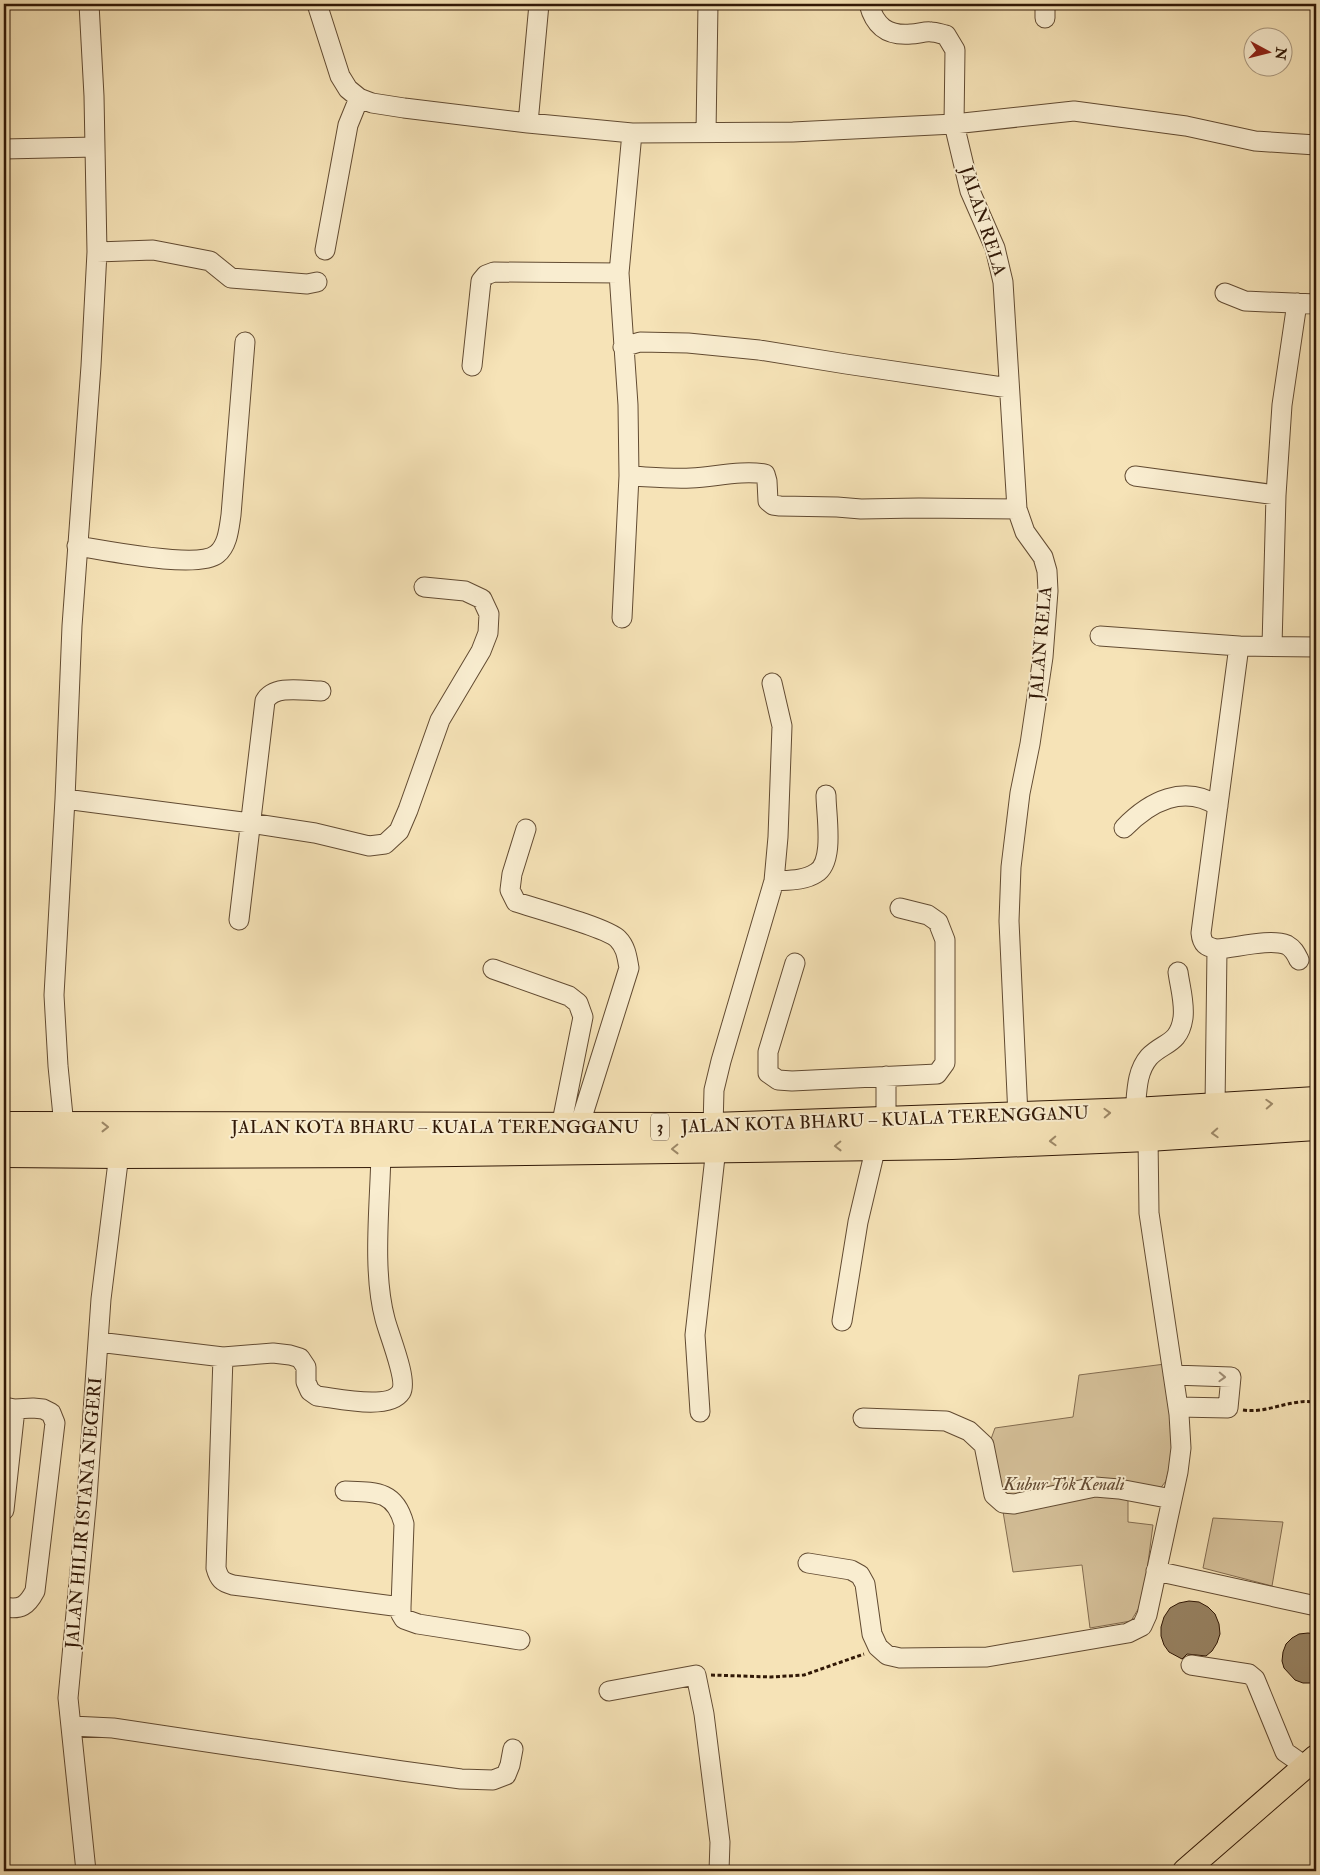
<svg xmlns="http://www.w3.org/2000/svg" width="1320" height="1875" font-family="'IM FELL Double Pica',serif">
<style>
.green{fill:#d5c099;stroke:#836c50}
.building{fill:#978262;stroke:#311806}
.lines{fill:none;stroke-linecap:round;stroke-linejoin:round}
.minor-casing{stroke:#624b32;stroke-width:21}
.major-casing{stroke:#311806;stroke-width:26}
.highway-casing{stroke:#311806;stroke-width:30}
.path{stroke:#311806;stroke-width:3;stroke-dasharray:4 2.5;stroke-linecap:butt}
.minor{stroke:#f9edd0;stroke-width:19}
.major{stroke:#f6e3b7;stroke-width:24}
.highway{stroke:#f6e3b7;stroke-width:28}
.oneway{stroke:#9d8867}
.oneway2{stroke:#9f8d75}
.labels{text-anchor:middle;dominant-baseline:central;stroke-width:4;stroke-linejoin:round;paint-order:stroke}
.shield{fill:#f9edd0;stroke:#6d5843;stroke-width:1}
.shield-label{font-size:16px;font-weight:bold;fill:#311806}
.street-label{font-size:18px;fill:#311806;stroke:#f9edd0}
.park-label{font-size:18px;font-style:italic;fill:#624a32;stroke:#f9edd0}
</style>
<rect width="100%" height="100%" fill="#f6e3b7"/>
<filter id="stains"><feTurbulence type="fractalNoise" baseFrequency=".004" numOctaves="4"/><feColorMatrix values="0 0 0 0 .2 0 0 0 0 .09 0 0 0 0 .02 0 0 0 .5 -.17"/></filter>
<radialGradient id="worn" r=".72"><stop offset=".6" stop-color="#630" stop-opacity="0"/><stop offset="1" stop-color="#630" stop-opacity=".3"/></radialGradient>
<path class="green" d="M 1165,1364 L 1175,1445 L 1166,1481 L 1159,1490 L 1128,1495 L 1128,1522 L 1153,1525 L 1143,1601 L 1131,1621 L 1090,1628 L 1082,1565 L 1013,1572 L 991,1439 L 995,1428 L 1073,1417 L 1079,1375 Z
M 1213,1518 L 1283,1522 L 1272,1586 L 1203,1568 Z"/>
<path class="building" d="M 1189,1601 L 1199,1602 L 1208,1607 L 1215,1614 L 1219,1624 L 1220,1634 L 1217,1643 L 1212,1651 L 1206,1656 L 1187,1654 L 1182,1659 L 1169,1652 L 1164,1645 L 1161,1636 L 1161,1627 L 1164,1617 L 1170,1608 L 1179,1603 Z
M 1308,1633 L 1316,1634 L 1316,1683 L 1303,1683 L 1295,1680 L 1284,1668 L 1282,1661 L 1283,1652 L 1286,1644 L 1292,1638 L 1299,1634 Z"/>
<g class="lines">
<defs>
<path id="minor" d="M 317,4 L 340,76 L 348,89 L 359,98 L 372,103 L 404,108 L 528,123 L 632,133 L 793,132 L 954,124 L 1074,111 L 1186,126 L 1255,141 L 1316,145
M 869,4 C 875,27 888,36 911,34 C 918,34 925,31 931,32 C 936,32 941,34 946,35 L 955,50 L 954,124 L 970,191 L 995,248 L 1003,282 L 1017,509 L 1025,532 L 1043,557 L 1047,571 L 1048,591 L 1043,657 L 1030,744 L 1020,793 L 1011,867 L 1009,921 L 1018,1116
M 1045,18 L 1045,4
M 528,123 L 539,4
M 706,133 L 708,4
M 4,149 L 95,147
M 325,250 L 348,125 L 359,98
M 97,252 L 153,250 L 210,261 L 231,278 L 307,284 L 317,282
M 1225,293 L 1245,301 L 1316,304
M 623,347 L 640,342 L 688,343 L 759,350 L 846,364 L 1009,388
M 472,366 L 481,281 L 486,275 L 494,272 L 619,273
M 629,476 C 650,477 671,479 691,478 C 715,477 741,470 765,474 L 767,481 L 768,501 L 773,505 L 780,506 L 837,507 L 861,509 L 919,508 L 1017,509
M 1135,476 L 1276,495
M 77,546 C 104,550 198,570 217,554 C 228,545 229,528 231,515 L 245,342
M 622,618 L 629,476 L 628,405 L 619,273 L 632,133
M 1100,636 L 1239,646 L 1316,647
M 1239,646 L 1201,933 C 1202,944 1206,947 1217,949 C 1235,948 1270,938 1287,945 C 1294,949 1296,954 1299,960
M 1272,646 L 1276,495 L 1282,405 L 1297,303
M 65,799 L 250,823 L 315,833 L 369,846 L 385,844 L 399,831 L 408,810 L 440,720 L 481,651 L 488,633 L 489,614 L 482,599 L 465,591 L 424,587
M 1124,828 C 1150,801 1184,784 1218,806
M 526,829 L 512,874 L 510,890 L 516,902 C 534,908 608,928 618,939 C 626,947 627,957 629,968 L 579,1127
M 774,881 C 787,880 804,881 816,873 C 835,862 826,815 826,795
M 239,920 L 265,701 C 274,684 305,691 321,691
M 795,963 L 768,1052 L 768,1073 L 778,1080 L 792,1081 L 937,1074 L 945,1063 L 945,940 L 938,922 L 928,915 L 900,908
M 493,969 L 569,996 L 578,1003 L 583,1017 L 561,1127
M 1215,1107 L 1217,949
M 1135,1112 C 1137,1093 1136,1072 1149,1057 C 1163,1042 1179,1045 1183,1018 C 1185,1003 1180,987 1178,972
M 886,1121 L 886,1076
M 64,1126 L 58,1066 L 54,995 L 65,799 L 72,626 L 91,366 L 97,252 L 94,96 L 89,4
M 713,1127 L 714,1090 L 721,1061 L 774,881 L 778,837 L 782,726 L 772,683
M 842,1321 L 858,1222 L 876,1146
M 98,1342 L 223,1357 L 273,1353 L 290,1355 L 300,1358 L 306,1367 L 306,1382 L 310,1391 L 317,1396 C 336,1398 389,1411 401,1392 C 408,1380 389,1335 385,1319 C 372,1271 380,1204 381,1153
M 223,1357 L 216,1568 C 219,1579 222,1582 233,1585 L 401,1607
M 1173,1375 L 1231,1377 L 1228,1408 L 1178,1407
M 4,1407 L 15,1409 L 33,1408 L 43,1409 L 51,1413 L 55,1423 L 35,1591 C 27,1606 21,1610 4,1607
M 700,1412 L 695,1335 L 716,1148
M 863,1418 L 946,1421 L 969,1431 L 984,1445 L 994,1495 L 1003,1503 L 1014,1504 L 1095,1487 L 1119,1489 L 1172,1499
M 345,1491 C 375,1492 395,1490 404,1524 L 401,1607 L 401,1614 L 404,1619 L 418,1624 L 520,1640
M 4,1510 L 15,1409
M 808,1563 L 851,1570 L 860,1575 L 865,1584 L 872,1634 L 878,1647 L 887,1655 L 900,1658 L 987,1657 L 1128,1633 L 1142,1626 L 1147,1615 L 1178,1472 L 1181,1448 L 1179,1414 L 1149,1213 L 1148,1137
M 1156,1571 L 1316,1606
M 1191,1665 L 1249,1674 L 1255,1679 L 1285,1752 L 1305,1766
M 609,1691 L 696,1675 L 704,1714 L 720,1842 L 719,1871
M 72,1726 L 113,1728 L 402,1771 L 461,1779 L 493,1780 L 506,1775 L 510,1765 L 513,1749
M 86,1871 L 68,1698 L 87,1497 L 101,1299 L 119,1154"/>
<path id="major" d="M 1185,1871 L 1316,1757"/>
<path id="highway" d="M 4,1126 L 713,1127 L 1135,1112 L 1316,1101
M 4,1153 L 119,1154 L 381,1153 L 952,1145 L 1148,1137 L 1316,1126"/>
</defs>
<use href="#minor" class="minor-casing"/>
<use href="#major" class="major-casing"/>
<use href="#highway" class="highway-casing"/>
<path class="path" d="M 1243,1410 C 1263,1413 1280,1404 1300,1402 C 1305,1401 1311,1402 1316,1402
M 711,1675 L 771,1677 L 804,1675 L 864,1654"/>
<use href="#minor" class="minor"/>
<use href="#major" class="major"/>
<use href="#highway" class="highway"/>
</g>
<defs><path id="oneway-chevron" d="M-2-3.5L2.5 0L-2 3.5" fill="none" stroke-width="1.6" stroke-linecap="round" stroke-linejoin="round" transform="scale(1.25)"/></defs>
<g class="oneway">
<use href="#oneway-chevron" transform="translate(1269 1104) rotate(-3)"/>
<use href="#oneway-chevron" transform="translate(1107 1113) rotate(-2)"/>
<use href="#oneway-chevron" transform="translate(105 1127)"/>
<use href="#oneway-chevron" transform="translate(1215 1133) rotate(177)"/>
<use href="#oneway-chevron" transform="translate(1053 1141) rotate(178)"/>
<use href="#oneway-chevron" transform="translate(838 1146) rotate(179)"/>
<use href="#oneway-chevron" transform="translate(675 1149) rotate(179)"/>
</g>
<use class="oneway2" href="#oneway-chevron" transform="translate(1222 1377) rotate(2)"/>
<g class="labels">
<rect class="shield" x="651" y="1113.5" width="18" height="27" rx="4"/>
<g class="shield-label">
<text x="660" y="1127">3</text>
</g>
<g class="street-label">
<text transform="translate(983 221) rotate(72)">JALAN RELA</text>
<text transform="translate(1041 643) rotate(-85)">JALAN RELA</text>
<text transform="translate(885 1120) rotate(-2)">JALAN KOTA BHARU – KUALA TERENGGANU</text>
<text x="435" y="1127">JALAN KOTA BHARU – KUALA TERENGGANU</text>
<text transform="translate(84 1513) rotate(-85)">JALAN HILIR ISTANA NEGERI</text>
</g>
<g class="park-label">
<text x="1064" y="1484">Kubur Tok Kenali</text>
</g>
</g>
<rect width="1320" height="1875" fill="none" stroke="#f6e3b7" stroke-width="20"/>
<rect x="5" y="5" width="1310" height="1865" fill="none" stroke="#311806" stroke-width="2.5"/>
<rect x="10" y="10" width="1300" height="1855" fill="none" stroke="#311806"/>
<g transform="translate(1268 52) rotate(97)"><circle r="24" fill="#f9edd0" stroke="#a9987f"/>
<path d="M0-4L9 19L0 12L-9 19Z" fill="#8f2418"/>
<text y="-8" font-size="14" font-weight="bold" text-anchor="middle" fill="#311806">N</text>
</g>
<rect width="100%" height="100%" filter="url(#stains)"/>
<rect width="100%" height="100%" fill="url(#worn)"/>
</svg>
